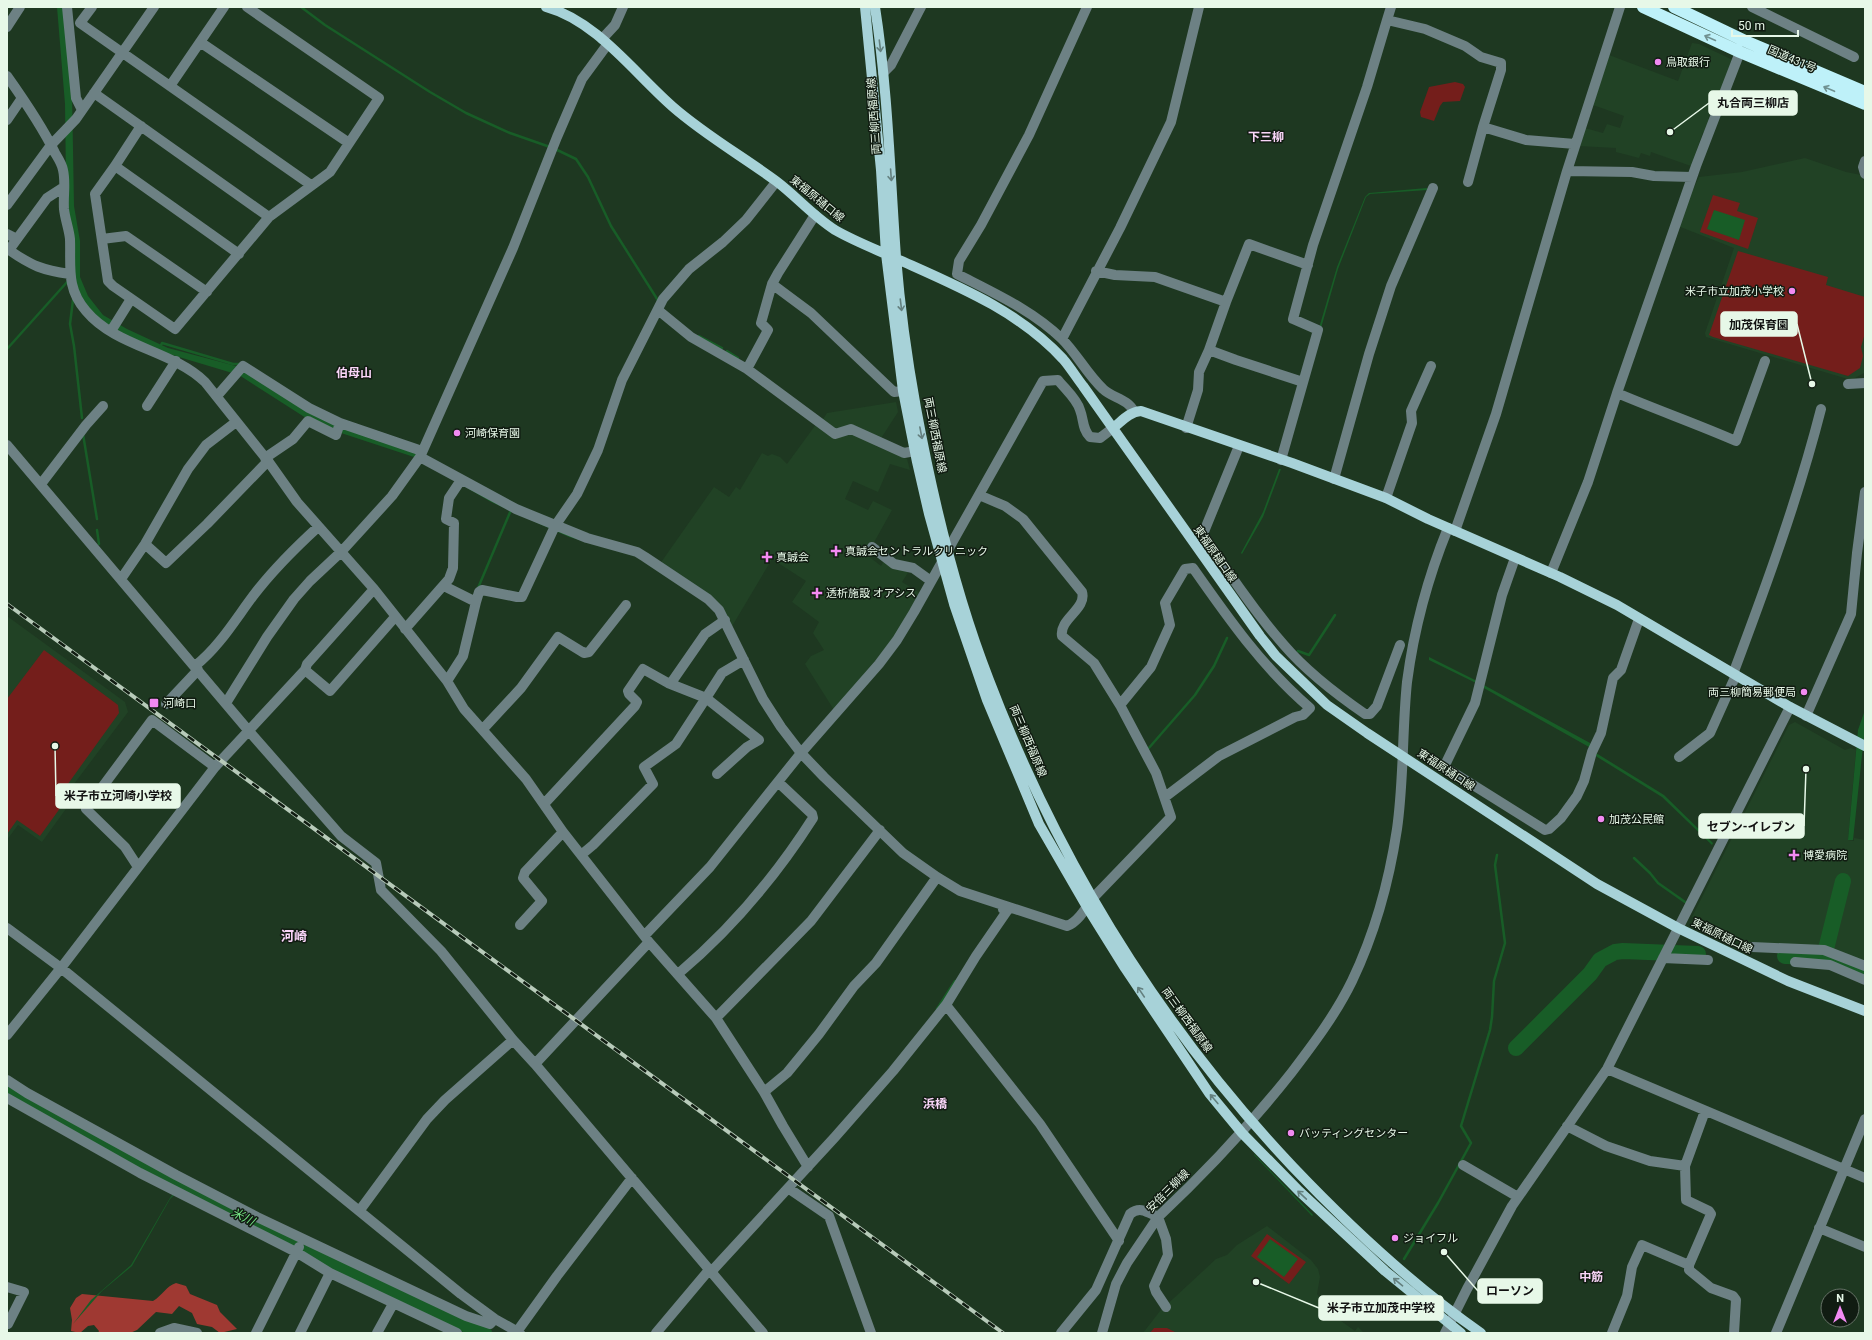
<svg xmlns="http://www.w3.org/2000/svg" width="1872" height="1340" font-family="Roboto,'Noto Sans JP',sans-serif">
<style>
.built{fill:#214225}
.green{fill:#741e1b}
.forest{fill:#9f3932}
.water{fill:#185d27}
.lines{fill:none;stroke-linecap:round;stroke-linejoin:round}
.stream{stroke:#185d27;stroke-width:2.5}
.river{stroke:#185d27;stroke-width:16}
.minor{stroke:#6d8184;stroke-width:10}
.major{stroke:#a7d2d8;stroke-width:10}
.highway{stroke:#bef1f9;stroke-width:12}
.rail-casing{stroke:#b8cbba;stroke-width:4}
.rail{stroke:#111c12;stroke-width:2.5;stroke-dasharray:8;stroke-linecap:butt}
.oneway{stroke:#709191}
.oneway2{stroke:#64807f}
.poi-dot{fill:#f28af2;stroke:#111c12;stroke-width:1.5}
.labels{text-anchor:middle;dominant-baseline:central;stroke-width:3;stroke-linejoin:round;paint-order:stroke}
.street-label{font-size:11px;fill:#e7f8e8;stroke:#111c12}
.poi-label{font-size:11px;fill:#e7f8e8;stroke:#111c12;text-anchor:start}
.neighbourhood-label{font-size:12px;font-weight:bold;fill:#f9d5f8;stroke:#111c12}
.water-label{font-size:12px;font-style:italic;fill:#74e484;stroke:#111c12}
.quarter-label{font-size:13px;font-weight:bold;fill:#f9d5f8;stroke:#111c12}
.leader{fill:none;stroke:#e7f8e8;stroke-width:1.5}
.callout-dot{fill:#e7f8e8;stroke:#111c12;stroke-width:1.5}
.callout{fill:#e7f8e8;stroke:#e7f8e8;stroke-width:1.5}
.callout-label{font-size:12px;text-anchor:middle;font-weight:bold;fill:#111}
</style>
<rect width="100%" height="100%" fill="#1e3821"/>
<path class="built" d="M 1692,43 L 1699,44 L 1733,60 L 1720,96 L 1717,96 L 1708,119 L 1710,120 L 1705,132 L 1703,132 L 1691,166 L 1651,152 L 1650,156 L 1641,153 L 1639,158 L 1616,152 L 1616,148 L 1579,146 L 1585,128 L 1603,133 L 1607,124 L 1620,128 L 1624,116 L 1593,105 L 1609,55 L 1678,81 Z
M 1805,158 L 1846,172 L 1861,175 L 1865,182 L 1865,369 L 1864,373 L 1851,380 L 1706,337 L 1705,333 L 1734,248 L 1678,226 L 1689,194 L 1694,188 L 1699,177 L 1742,172 Z
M 896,402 L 898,412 L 876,446 L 907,459 L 910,470 L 890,464 L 878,492 L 853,481 L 845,499 L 868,510 L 873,501 L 892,510 L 867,555 L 881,566 L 884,561 L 909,571 L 902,582 L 920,593 L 893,639 L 834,710 L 805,664 L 811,656 L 824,650 L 813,633 L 819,622 L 792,602 L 806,581 L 772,559 L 731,628 L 725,617 L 662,563 L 662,561 L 714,487 L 729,497 L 736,487 L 740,490 L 762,453 L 768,456 L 772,454 L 780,457 L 787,464 L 817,423 L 820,424 L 827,413 Z
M 7,616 L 125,702 L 128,712 L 71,788 L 77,793 L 76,795 L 42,842 L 18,825 L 7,840 Z
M 1795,722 L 1845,750 L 1851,748 L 1856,750 L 1848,840 L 1854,841 L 1854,838 L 1865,840 L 1865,963 L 1823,947 L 1743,945 L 1692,917 L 1789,725 Z
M 1267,1226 L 1311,1260 L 1318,1269 L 1320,1277 L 1317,1294 L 1334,1316 L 1355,1331 L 1358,1327 L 1364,1333 L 1143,1333 L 1160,1311 L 1216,1259 L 1227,1255 L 1237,1245 Z"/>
<path class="green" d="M 1455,82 L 1463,84 L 1465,87 L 1460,101 L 1443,102 L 1440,106 L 1434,121 L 1421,117 L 1420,112 L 1429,87 Z
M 1713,195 L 1740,203 L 1737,211 L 1758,218 L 1748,249 L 1700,232 Z
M 1738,251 L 1828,277 L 1826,285 L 1865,297 L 1865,333 L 1861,347 L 1863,356 L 1860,368 L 1848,376 L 1713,337 L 1709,335 Z
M 44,650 L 118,705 L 119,713 L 65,788 L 71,793 L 40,836 L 17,820 L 7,834 L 7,699 Z
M 1267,1234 L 1306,1262 L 1289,1284 L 1251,1256 Z
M 1154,1328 L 1167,1328 L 1177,1333 L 1150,1333 Z"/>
<path class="forest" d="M 176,1283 L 186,1286 L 190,1294 L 217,1305 L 220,1312 L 237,1329 L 220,1333 L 212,1327 L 197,1324 L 192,1313 L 179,1306 L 172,1314 L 156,1312 L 137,1330 L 130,1333 L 98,1333 L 99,1331 L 94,1325 L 88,1326 L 80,1333 L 71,1331 L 72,1320 L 70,1308 L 76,1298 L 82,1294 L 153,1301 C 163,1295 166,1286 176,1283 Z"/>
<path class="water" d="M 57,7 L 65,7 L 72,93 L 74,206 L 80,241 L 80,277 L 88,296 L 103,315 L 127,329 L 168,348 L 236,366 L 291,400 L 409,448 L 445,473 L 638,557 L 569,537 L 526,518 L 491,502 L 414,457 L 335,431 L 306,418 L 239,375 L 159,351 L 105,325 L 92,313 L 75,286 L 66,180 L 65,104 Z
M 1427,188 L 1427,190 L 1370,194 L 1366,197 L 1338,269 L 1321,328 L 1319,328 L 1337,267 L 1365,197 L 1369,193 Z
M 1714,210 L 1745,220 L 1739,240 L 1707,229 Z
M 1279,469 L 1281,469 L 1263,517 L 1242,554 L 1241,553 L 1263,512 Z
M 1429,657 L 1479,682 L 1478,684 L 1429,660 Z
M 1482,684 L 1590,743 L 1591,746 L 1589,747 L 1482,687 Z
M 1865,710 L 1865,727 L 1853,840 L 1848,840 L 1858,730 Z
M 1596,753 L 1664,795 L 1713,843 L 1712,845 L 1662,797 L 1594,755 Z
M 1254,1154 L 1313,1215 L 1312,1216 L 1254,1155 Z
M 174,1193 L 175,1194 L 170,1199 L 132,1266 L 102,1291 L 73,1324 L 91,1300 L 131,1265 L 170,1198 Z
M 1270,1239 L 1298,1259 L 1284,1277 L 1257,1257 Z"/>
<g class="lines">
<path class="stream" d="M 301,7 L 325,25 L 430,92 L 466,113 L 510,133 L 550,147
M 555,149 L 576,159 L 588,177 L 611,226 L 659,302
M 73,300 L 70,324 L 74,346 L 82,418
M 699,336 L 722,348
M 160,347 L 162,343 L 233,364 L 242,364
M 7,349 L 68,281
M 727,351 L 738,358
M 83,434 L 97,519
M 97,530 L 99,544
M 478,588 L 511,510
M 1298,651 L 1309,655 L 1335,615
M 1148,749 L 1195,695 L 1214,666 L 1227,638
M 1634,858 L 1650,873 L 1658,883 L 1685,902
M 937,1009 L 955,981
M 1404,1259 L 1438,1203 L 1471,1143 L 1461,1126 L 1490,1030 L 1492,1017 L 1494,981 L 1505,943 L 1495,865 L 1497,855"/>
<path class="river" d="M 1785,956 L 1824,957 L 1865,974
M 1824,957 L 1843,881
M 1516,1048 L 1590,974 L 1600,960 L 1615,952 L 1623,951 L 1698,954
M 7,1089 L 88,1133 L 161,1176 L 324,1258 L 484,1333"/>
<path class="minor" d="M 67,7 L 76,98 L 82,110
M 92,7 L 80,23 L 311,185
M 1087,7 L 1029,135 L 981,225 L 959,261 L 957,274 C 994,293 1032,310 1062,339 C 1077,354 1087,374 1103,389 C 1112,398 1129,399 1134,412
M 1391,7 L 1387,20 L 1425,29 L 1465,46 L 1481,57 L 1501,63 L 1501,70 L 1483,127
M 1752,7 L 1854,57
M 7,27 L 20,7
M 602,39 L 615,25 L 623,7
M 200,42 L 349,143
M 1740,52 L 1696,166 L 1617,393 C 1657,410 1697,424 1736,441 L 1765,361
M 883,73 L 891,65 L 921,7
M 7,76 C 24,100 42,126 55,153 C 58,158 62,164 63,170 C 66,183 63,196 64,209 C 65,219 69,229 70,239 C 71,267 66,288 86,311 C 116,347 172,350 205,382 L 268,461 L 297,502 L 374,589 L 447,681 L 464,709 L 526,779 L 563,832 L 649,942 L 716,1018 L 764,1092 L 783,1126 L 808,1167
M 170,86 L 224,7
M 94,93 L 269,217
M 7,120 L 22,98
M 141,126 L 115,166 L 95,194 L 108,281 L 113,286 L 175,329 L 269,217 L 330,172 L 379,98 L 247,7
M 1865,161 L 1863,167 L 1865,174
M 115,166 L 239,254
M 1567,171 L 1632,172 L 1654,176 L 1692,177
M 1468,182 L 1483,127 L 1526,140 L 1575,144
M 7,205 L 51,145 L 76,119 L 154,7
M 7,234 L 17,239 L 9,250 C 32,266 42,270 70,274
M 17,239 L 47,198 L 64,187
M 102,239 L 126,236 L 207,292
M 1096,271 L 1115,275 L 1155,277 L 1226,302 L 1209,350 L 1236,360 L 1303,382
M 772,284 L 811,313 L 894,392 L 903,391
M 1226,302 L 1249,244 L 1308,265
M 658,310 L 691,337 L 747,369 L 768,330 L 761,323 L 772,284 L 778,273 L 815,215
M 111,331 L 131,299
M 1062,339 L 1120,228 L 1171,122 L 1199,7
M 747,369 L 835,434 L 851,429 L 904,453 L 915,451
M 1848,384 L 1865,383
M 217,396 L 243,366 L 309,408 L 340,423 L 422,451
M 147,406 L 176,361
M 1186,428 L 1198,390 L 1199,372 L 1209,350
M 7,445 L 248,730 L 341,836 L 376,863 L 381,890 L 441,951 L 513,1040 L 535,1064 L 763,1333
M 1239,446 L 1203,534 C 1228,572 1254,611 1284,645 C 1307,672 1336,694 1365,714 L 1370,714 L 1377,706 L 1400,645
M 420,457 L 516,509 L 587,538 L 637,552 L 645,557 L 708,599 L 719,610 L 763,699 L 781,727 L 801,753 L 824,777 L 903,853 L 937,877 L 960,891 L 1067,926 C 1078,922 1086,908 1092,899 L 1171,817 L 1156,773 L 1120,705 L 1094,663 L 1062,636 C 1059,619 1087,609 1082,592 L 1023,519 L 1005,506 L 979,495
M 265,458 L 293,439 L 308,421 L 336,435 L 340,423
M 1281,460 L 1318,330 L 1293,319 L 1313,245 L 1367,87 L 1387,20
M 1334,479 L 1369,354 L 1391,286 L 1433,188
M 41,484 L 86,425 L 103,406
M 1386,498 L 1412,423 L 1411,411 L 1431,366
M 1455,531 L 1496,414 L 1567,171 L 1620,7
M 145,544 L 166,563 L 207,524 L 268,461
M 872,547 L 894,564 L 913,568 L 931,581
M 1515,558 L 1502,595 L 1475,703 L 1446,763 L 1446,768 L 1545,830 L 1549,829 L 1561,818 L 1577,796 L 1584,781 L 1592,752 L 1601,733 L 1613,678 L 1621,670 L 1639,619
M 1551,573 L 1588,482 L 1617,393
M 121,579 L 145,544 L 188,469 L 206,445 L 236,422
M 444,586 L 476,602 L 463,656 L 447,681
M 374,589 L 307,664 L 305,670 L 330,691 L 395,617
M 476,602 L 479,592 L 482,590 L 517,597 L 522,597 L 555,526 L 577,494 L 598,450 L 622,380 L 663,299 L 689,269 L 723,242 L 746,220 L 776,182
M 405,629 L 449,579 L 453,568 L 454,523 L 446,519 L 449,498 L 461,480
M 195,666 C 219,647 235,620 253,596 C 272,571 295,548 318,527
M 1733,674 C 1766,586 1798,499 1821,409
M 671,683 L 705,634 L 725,620
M 226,703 L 267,637 L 294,599 L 310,581 L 342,551 L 392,496 L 420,457 L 513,248 L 557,137 L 582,79 L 607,45
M 166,704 L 198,670
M 1120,705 L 1151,667 L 1170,625 L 1165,603 L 1185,569 L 1193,568 C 1228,618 1263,668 1310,708 L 1303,715 L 1295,717 L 1219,756 L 1165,797
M 1806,716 L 1851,614 L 1857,553 L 1865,492
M 483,729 L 521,688 L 558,637 L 584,653 L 589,652 L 626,605
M 1679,757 L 1710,733 L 1736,675
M 717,774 L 747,747 L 759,740 L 706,698 L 722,673 L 744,660
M 544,804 L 635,706 L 637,702 L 629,694 L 628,691 L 643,669 L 668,683 L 706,698 L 676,744 L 644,767 L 653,784 L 593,845 L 581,855
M 138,867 L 125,847 L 86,809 L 152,720 L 215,767
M 520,925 L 542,901 L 523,878 L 525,872 L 563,832
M 7,928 L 61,968 L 461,1294 L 495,1319 L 520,1333
M 645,935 L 710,867 L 801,753 L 879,664 L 897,640 L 914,612 L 942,562 L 953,541 L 1043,381 L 1058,380 C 1065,389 1077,399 1080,410 C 1084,420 1082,429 1090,437 L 1100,438 L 1113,428
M 1752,947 L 1824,950 L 1865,966
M 1663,958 L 1708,960
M 1795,962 L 1830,965 L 1865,980
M 678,974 C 730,930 776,876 813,818 L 812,814 L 778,782
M 946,1005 L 1040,1124 L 1119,1241
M 716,1018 L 811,921 L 880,830
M 7,1035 L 61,968 L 215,767 L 305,670
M 535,1064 L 649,942
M 1607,1069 L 1865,1178
M 7,1080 L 27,1093 L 176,1175 L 257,1217 L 466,1316 L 490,1324 L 495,1319
M 764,1092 L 787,1073 L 819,1034 L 854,986 L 876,963 L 937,877
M 7,1098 L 140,1173 L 296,1252 L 330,1273 L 457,1333
M 1705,1111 L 1685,1166 L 1686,1200 L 1709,1211 L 1711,1214 L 1689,1265 L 1689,1270 L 1711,1288 L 1733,1296 L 1736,1300 L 1734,1333
M 1567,1126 L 1606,1146 L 1650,1161 L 1685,1166
M 1463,1165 L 1518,1197
M 788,1188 L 829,1216 L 871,1333
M 360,1210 L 427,1119 L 445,1100 L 513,1040
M 1819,1228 L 1865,1247
M 711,1272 L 835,1137 L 893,1071 L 946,1005 L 976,956 L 1007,911 L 1003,909 L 1004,906
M 7,1287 L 24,1292 L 8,1324
M 160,1333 L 174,1328 L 197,1333
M 256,1333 L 299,1247
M 300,1333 L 330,1273
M 377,1333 L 393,1304
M 516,1333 L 557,1276 L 632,1178
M 656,1333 L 709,1270
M 1061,1333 L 1096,1290 L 1130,1214 C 1140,1206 1147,1212 1158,1217 L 1166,1239 L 1168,1255 L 1154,1286 L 1156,1292 L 1166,1307
M 1102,1333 L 1116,1284 L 1127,1263 L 1158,1217 C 1206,1172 1251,1124 1292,1072 C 1314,1043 1336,1014 1352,981 C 1375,933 1389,882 1397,829 C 1404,780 1402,731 1407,682 C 1414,629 1428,577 1448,528
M 1445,1333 L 1467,1289 L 1512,1206 L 1607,1069 L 1790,707
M 1612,1333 L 1627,1296 L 1632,1267 L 1642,1245 L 1689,1265
M 1776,1333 L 1865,1119"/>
<path class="major" d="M 546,7 C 597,21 634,73 673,107 C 705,135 742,156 776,181 C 796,196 813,216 835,230 C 854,241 875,249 895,258 C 955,285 1018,310 1063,359 C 1070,367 1076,377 1083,386 L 1260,636 L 1276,656 L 1327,705 L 1367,733 L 1597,884 L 1678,928 L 1788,981 L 1865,1011
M 865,7 L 881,170 L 886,254 L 903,391 L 917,462 L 929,514 L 954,604 L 987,700 L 1039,824 L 1087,907 L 1125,968 L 1209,1093 L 1242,1133 L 1299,1191 L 1385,1271 L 1461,1333
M 875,7 C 888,90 890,174 896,257 C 900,307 907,358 916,408 C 933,500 955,593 989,680 C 1058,861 1159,1025 1293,1167 C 1351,1228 1412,1285 1481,1333
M 1113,428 C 1122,421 1129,412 1141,411 L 1292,463 L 1386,498 L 1428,519 L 1560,577 L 1617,605 L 1790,707 L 1865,746"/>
<path class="highway" d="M 1643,7 L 1740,52 L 1865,104
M 1674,7 L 1745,41 L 1865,92"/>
<defs>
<path id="rail" d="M 7,604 L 1003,1333"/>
</defs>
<use href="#rail" class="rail-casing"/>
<use href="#rail" class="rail"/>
</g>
<defs><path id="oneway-shaft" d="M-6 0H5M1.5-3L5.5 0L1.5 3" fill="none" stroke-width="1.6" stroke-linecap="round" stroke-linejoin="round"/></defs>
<g class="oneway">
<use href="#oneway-shaft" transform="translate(1710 38) rotate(-156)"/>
<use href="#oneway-shaft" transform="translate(1829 89) rotate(-157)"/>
</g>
<g class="oneway2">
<use href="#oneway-shaft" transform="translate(880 46) rotate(83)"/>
<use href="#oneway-shaft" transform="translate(891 175) rotate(86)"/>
<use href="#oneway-shaft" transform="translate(901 305) rotate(83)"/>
<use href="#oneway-shaft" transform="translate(921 433) rotate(79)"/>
<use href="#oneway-shaft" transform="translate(1141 992) rotate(-124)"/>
<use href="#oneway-shaft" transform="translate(1214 1099) rotate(-130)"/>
<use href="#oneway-shaft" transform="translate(1302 1195) rotate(-137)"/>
<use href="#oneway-shaft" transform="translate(1398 1282) rotate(-140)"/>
</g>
<g class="poi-dot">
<circle cx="1658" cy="62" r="4"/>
<circle cx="1792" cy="291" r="4"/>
<circle cx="457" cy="433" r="4"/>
<path d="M834 545h4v4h4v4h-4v4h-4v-4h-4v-4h4z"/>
<path d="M765 551h4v4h4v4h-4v4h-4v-4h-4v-4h4z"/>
<path d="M815 587h4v4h4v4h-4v4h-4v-4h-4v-4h4z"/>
<circle cx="1804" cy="692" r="4"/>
<rect x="149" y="698" width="10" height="10" rx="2"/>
<circle cx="1601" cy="819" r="4"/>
<path d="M1792 849h4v4h4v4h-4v4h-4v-4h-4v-4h4z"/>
<circle cx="1291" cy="1133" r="4"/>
<circle cx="1395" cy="1238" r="4"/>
</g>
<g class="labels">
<g class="street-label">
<text transform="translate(1792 59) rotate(23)">国道431号</text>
<text transform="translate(874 116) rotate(-94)">両三柳西福原線</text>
<text transform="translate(817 199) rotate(39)">東福原樋口線</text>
<text transform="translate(935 435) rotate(79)">両三柳西福原線</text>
<text transform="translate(1215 554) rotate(55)">東福原樋口線</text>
<text transform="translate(1028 741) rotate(67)">両三柳西福原線</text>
<text transform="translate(1446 770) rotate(33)">東福原樋口線</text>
<text transform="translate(1722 936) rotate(26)">東福原樋口線</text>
<text transform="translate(1187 1020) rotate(54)">両三柳西福原線</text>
<text transform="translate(1168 1191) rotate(-45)">安倍三柳線</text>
</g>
<g class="poi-label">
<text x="1666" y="62">鳥取銀行</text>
<text x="1784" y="291" text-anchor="end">米子市立加茂小学校</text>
<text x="465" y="433">河崎保育園</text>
<text x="845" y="551">真誠会セントラルクリニック</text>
<text x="776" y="557">真誠会</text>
<text x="826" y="593">透析施設 オアシス</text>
<text x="1796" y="692" text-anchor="end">両三柳簡易郵便局</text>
<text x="163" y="703">河崎口</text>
<text x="1609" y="819">加茂公民館</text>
<text x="1803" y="855">博愛病院</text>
<text x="1299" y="1133">バッティングセンター</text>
<text x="1403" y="1238">ジョイフル</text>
</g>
<g class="neighbourhood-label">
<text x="1266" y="137">下三柳</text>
<text x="354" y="373">伯母山</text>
<text x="935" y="1104">浜橋</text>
<text x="1591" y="1277">中筋</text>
</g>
<g class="water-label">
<text transform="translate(243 1217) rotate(27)">米川</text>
</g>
<g class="quarter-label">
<text x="294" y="936">河崎</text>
</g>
</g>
<path class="leader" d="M1670 132L1709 103M1812 384L1797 324M55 746L56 796M1806 769L1804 826M1444 1252L1478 1291M1256 1282L1319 1308"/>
<g class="callout-dot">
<circle cx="1670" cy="132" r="4"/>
<circle cx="1812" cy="384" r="4"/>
<circle cx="55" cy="746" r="4"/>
<circle cx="1806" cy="769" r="4"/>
<circle cx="1444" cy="1252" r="4"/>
<circle cx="1256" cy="1282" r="4"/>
</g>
<g class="callout">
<rect x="1709" y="91" width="88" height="24" rx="4"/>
<rect x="1721" y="312" width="76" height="24" rx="4"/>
<rect x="56" y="784" width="124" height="24" rx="4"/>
<rect x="1699" y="814" width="105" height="24" rx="4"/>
<rect x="1478" y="1279" width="64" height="24" rx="4"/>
<rect x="1319" y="1296" width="124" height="24" rx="4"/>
</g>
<g class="callout-label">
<text x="1753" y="107">丸合両三柳店</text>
<text x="1759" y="329">加茂保育園</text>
<text x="118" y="800">米子市立河崎小学校</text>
<text x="1751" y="831">セブン-イレブン</text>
<text x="1510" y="1295">ローソン</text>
<text x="1381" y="1312">米子市立加茂中学校</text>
</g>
<rect width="1872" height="1340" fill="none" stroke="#e7f8e8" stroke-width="16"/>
<g transform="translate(1840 1308)"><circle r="19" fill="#111c12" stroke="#677468"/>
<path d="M0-3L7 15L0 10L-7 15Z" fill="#f28af2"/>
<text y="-6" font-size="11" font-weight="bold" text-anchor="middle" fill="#e7f8e8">N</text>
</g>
<path d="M1732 30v6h66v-6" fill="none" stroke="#e7f8e8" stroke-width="2"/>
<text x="1738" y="30" font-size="12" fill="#e7f8e8" stroke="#111c12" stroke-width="3" paint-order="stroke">50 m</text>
</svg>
